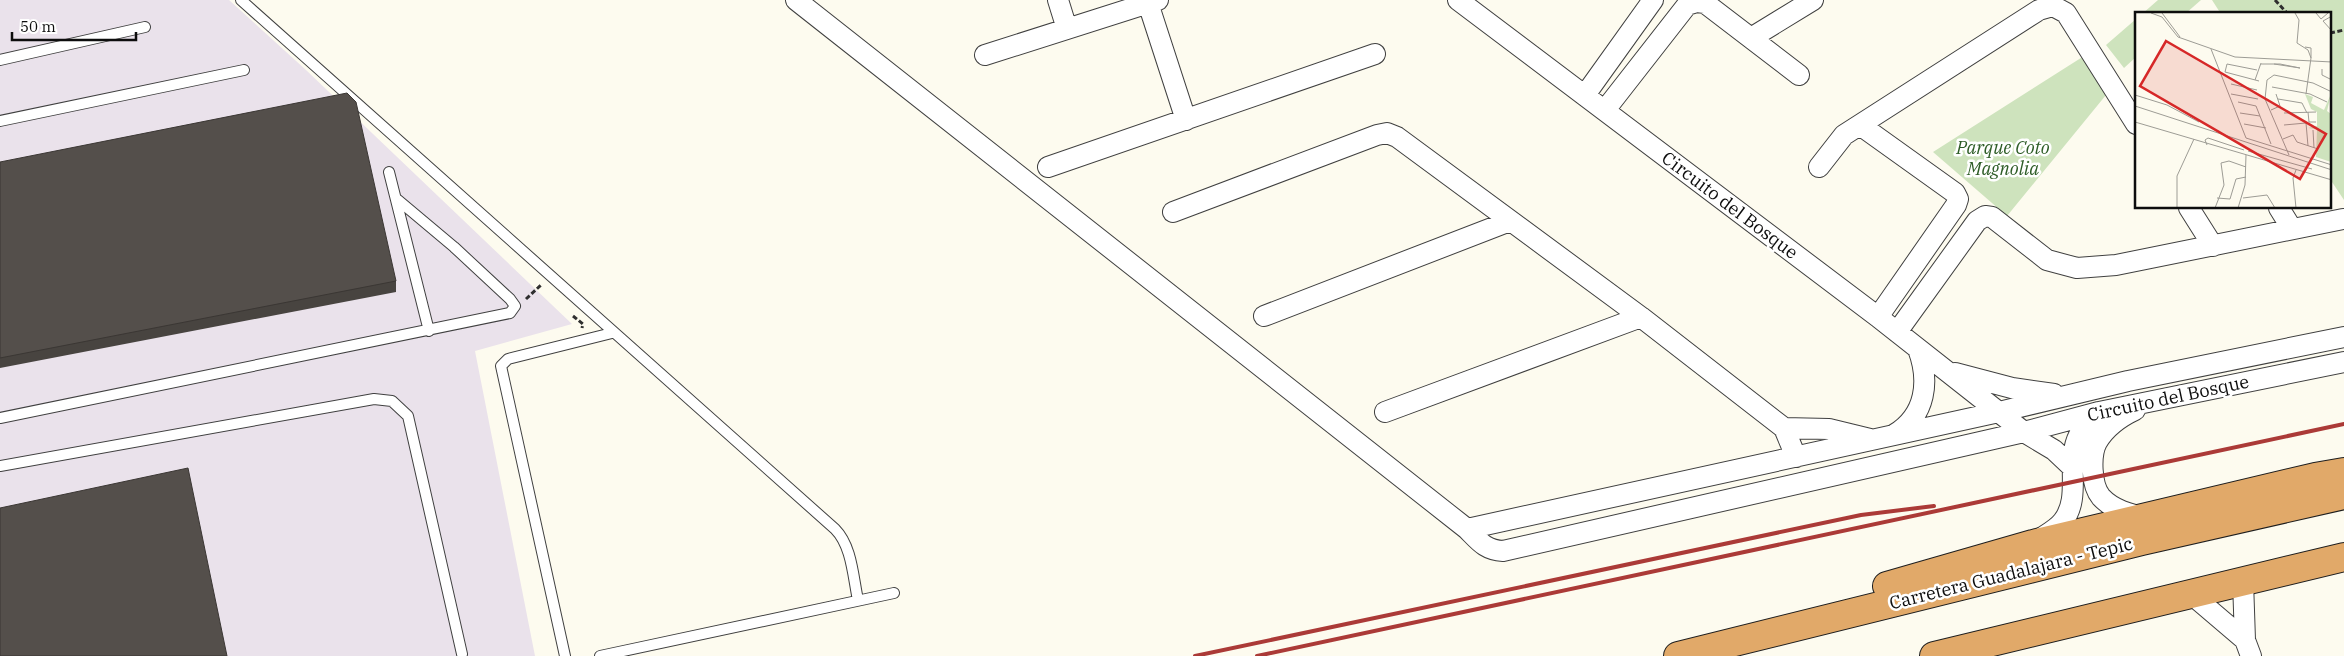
<svg xmlns="http://www.w3.org/2000/svg" width="2344" height="656" font-family="'IBM Plex Serif',serif">
<style>
.industrial{fill:#eae2eb}
.green{fill:#cee3bd}
.lines{fill:none;stroke-linecap:round;stroke-linejoin:round}
.lane-casing{stroke:#404040;stroke-width:12}
.street-casing{stroke:#404040;stroke-width:22}
.highway-casing{stroke:#1e1e1e;stroke-width:30}
.path{stroke:#2f2f2f;stroke-width:3;stroke-dasharray:5 2.5;stroke-linecap:butt}
.lane{stroke:#fff;stroke-width:10}
.street{stroke:#fff;stroke-width:20}
.highway{stroke:#e1a969;stroke-width:28}
.rail{stroke:#ab3a37;stroke-width:4}
.wall{fill:#484440}
.building{fill:#544f4b;stroke:#3b3734}
.labels{text-anchor:middle;dominant-baseline:central;stroke-width:5;stroke-linejoin:round;paint-order:stroke}
.park-label{font-size:18px;font-style:italic;fill:#2d5c26;stroke:#fff}
.street-label{font-size:18px;fill:#0d0d0d;stroke:#fff}
.inset-road{fill:none;stroke:#9d9c95;stroke-width:1}
.view{fill:#d62828;fill-opacity:0.15;stroke:#d62828;stroke-width:2.5}
.inset-edge{fill:none;stroke:#0d0d0d;stroke-width:2.5}
</style>
<rect width="100%" height="100%" fill="#fdfbef"/>
<path class="industrial" d="M 0,0 L 229,0 L 306,70 L 572,324 L 475,351 L 535,656 L 0,656 Z"/>
<path class="green" d="M 2158,0 L 2201,0 L 2185,14 L 2142,14 Z
M 2212,0 L 2344,0 L 2344,200 L 2330,179 L 2330,14 L 2221,14 Z
M 2136,19 L 2136,57 L 2124,68 L 2106,45 Z
M 2084,56 L 2106,95 L 2007,216 L 1933,152 Z"/>
<g class="lines">
<defs>
<path id="lane" d="M 241,0 L 835,529 C 852,546 853,577 858,600
M 0,60 L 145,27
M 0,121 L 244,70
M 389,172 L 429,331
M 0,418 L 510,313 L 515,306 L 510,299 L 454,247 L 398,200
M 0,466 L 374,399 L 392,401 L 408,416 L 462,654
M 565,656 L 501,366 L 508,359 L 612,333
M 600,656 L 894,593"/>
<path id="street" d="M 796,0 L 1467,529 C 1479,541 1485,550 1503,551 L 2024,432 L 2099,412 L 2344,362
M 1058,0 L 1067,29
M 1458,0 L 1878,317 L 2024,432 L 2054,450 L 2072,467
M 1148,3 L 1186,120
M 1751,38 L 1813,0
M 985,55 L 1158,0
M 1585,95 L 1653,0
M 1605,110 L 1687,5 L 1697,2 L 1705,3 L 1799,75
M 1860,125 L 1955,193 L 1958,199 L 1956,205 L 1878,317
M 1048,167 L 1375,54
M 1819,167 L 1844,135 L 2039,10 L 2053,6 L 2066,13 L 2136,124
M 2189,208 L 2213,246
M 2279,208 L 2292,229
M 1173,212 L 1377,135 L 1387,133 L 1397,137 L 1641,317 L 1784,428 L 1796,457
M 1264,316 L 1510,221
M 1897,332 L 1977,221 L 1985,216 L 1992,217 L 2047,260 L 2077,268 L 2116,265 L 2343,219
M 1955,373 L 2012,388 L 2054,394
M 2135,410 C 2120,417 2106,427 2097,442 C 2090,455 2091,485 2101,497 C 2112,509 2131,516 2146,516
M 1385,412 L 1641,317
M 1784,428 L 1829,429 L 1870,439
M 1895,434 C 1926,415 1930,381 1918,349
M 1467,529 L 1999,412 L 2128,381 L 2344,337
M 2038,540 C 2047,534 2057,529 2063,521 C 2082,497 2065,462 2079,435 C 2084,426 2092,419 2099,412
M 2243,581 L 2245,640 L 2251,656
M 2191,594 L 2245,640"/>
<path id="highway" d="M 1887,586 L 2033,544 L 2315,477 L 2344,472
M 1678,656 L 2142,541 L 2344,495
M 1934,656 L 2344,557"/>
</defs>
<use href="#lane" class="lane-casing"/>
<use href="#street" class="street-casing"/>
<use href="#highway" class="highway-casing"/>
<path class="path" d="M 2275,0 L 2288,14
M 2330,33 L 2344,30
M 526,299 L 541,285
M 573,316 L 583,324 L 582,328"/>
<use href="#lane" class="lane"/>
<use href="#street" class="street"/>
<use href="#highway" class="highway"/>
<path class="rail" d="M 1195,656 L 1861,515 L 1934,506
M 1257,656 L 2344,424"/>
</g>
<path class="wall" d="M 0,162 L 396,281 L 396,292 L 0,368 Z"/>
<path class="building" d="M 347,93 L 356,102 L 396,281 L 0,358 L 0,162 Z
M 188,468 L 227,656 L 0,656 L 0,508 Z"/>
<g class="labels">
<g class="park-label">
<text x="2003" y="147">Parque Coto<tspan x="2003" dy="21">Magnolia</tspan></text>
</g>
<g class="street-label">
<text transform="translate(1730 205) rotate(37)">Circuito del Bosque</text>
<text transform="translate(2168 398) rotate(-12)">Circuito del Bosque</text>
<text transform="translate(2011 573) rotate(-14)">Carretera Guadalajara - Tepic</text>
</g>
</g>
<g transform="translate(2135 12)">
<rect width="196" height="196" fill="#fdfbef"/>
<path d="M 170,82 L 178,85 L 176,91 L 189,98 L 196,82 L 192,99 L 196,102 L 196,150 L 181,145 L 182,117 L 173,116 L 182,114 L 182,100 L 176,97 Z" fill="#cee3bd"/>
<path class="inset-road" d="M 16,1 L 27,5 L 43,25 L 100,45 L 197,50M 27,1 L 45,25M 160,1 L 164,8 L 162,31 L 173,38 L 176,46 L 171,82M 181,1 L 186,7 L 193,1M 197,4 L 188,9 L 197,19M 170,35 L 176,36 L 176,46M 76,37 L 111,126 L 197,153M 126,52 L 145,52 L 165,56 L 139,52M 187,57 L 187,63 L 197,68M 122,58 L 92,52 L 90,60 L 124,69M 120,68 L 126,51M 96,72 L 122,78M 137,75 L 175,82 L 192,90M 96,82 L 123,87M 0,83 L 32,93 L 64,110M 143,87 L 167,91 L 172,101M 103,90 L 121,94 L 136,132M 0,94 L 197,158M 136,98 L 145,94 L 141,82M 173,100 L 174,110 L 181,110M 105,101 L 125,104M 149,101 L 181,100M 0,110 L 197,168M 109,112 L 131,116M 149,113 L 171,111 L 173,134M 178,118 L 179,136M 148,127 L 158,123 L 162,130 L 183,137M 72,133 L 70,128 L 73,126 L 109,138M 113,139 L 177,157M 154,143 L 130,87 L 132,68 L 139,63 L 178,71 L 197,80M 82,186 L 95,187 L 101,167 L 111,165M 108,186 L 132,183 L 140,196M 42,196 L 42,164 L 59,127M 80,196 L 89,173 L 86,151 L 94,149 L 111,155M 103,196 L 110,173 L 111,143M 161,196 L 158,166 L 161,158"/>
<path class="view" d="M 31,29 L 191,122 L 165,167 L 5,74 Z"/>
<rect width="196" height="196" class="inset-edge"/>
</g>
<path d="M12 32v8h124v-8" fill="none" stroke="#0d0d0d" stroke-width="2.5"/>
<text x="20" y="32" font-size="15" fill="#0d0d0d" stroke="#ffffff" stroke-width="4" paint-order="stroke">50 m</text>
</svg>
